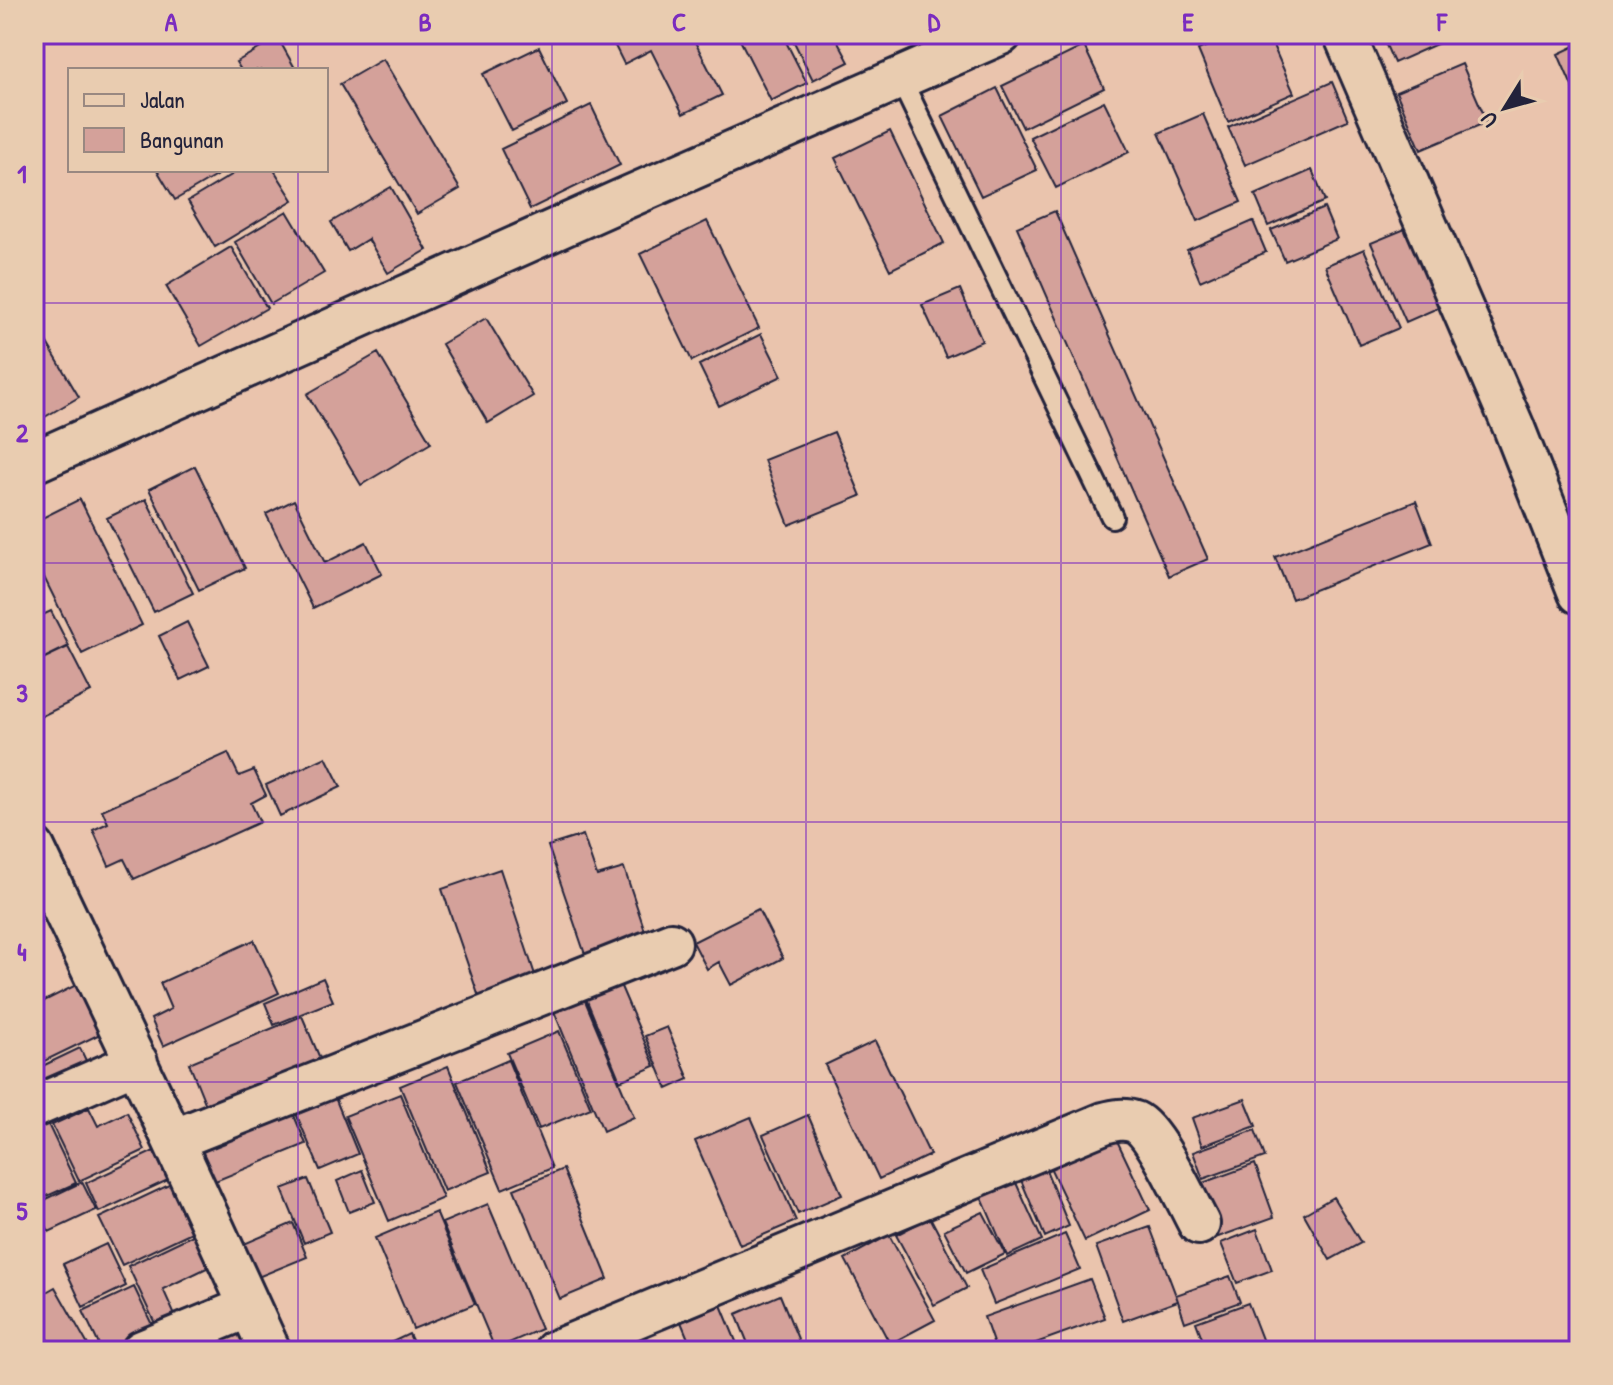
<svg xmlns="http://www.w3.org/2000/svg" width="1613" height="1385" font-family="'Patrick Hand',sans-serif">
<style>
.building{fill:#d4a19a;stroke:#22223b;stroke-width:2}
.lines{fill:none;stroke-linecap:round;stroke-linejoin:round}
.lane-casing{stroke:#22223b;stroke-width:26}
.street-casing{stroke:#22223b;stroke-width:46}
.lane{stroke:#e9ccb0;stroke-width:20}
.street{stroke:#e9ccb0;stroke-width:40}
.grid{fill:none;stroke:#7b2cbf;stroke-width:2;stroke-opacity:0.55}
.neatline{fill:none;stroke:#7b2cbf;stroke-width:3}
.grid-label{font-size:26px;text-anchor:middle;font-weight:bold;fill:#7b2cbf}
</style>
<rect width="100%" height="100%" fill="#eac4ad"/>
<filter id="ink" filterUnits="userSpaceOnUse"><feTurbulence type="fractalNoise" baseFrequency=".0125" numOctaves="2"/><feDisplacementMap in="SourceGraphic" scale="16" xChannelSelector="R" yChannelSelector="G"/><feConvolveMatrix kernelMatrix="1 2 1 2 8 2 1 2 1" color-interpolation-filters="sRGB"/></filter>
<g filter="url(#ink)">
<path class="building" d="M 609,34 L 691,34 L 722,95 L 683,114 L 651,50 L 624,64 Z
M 737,34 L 782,34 L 807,83 L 771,101 Z
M 790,34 L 834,34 L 849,62 L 813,80 Z
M 1234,34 L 1268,34 L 1294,93 L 1228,122 L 1198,50 Z
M 1381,34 L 1459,34 L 1394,63 Z
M 278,38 L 296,70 L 241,70 L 236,62 Z
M 1579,44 L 1579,102 L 1558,54 Z
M 1084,46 L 1104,88 L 1023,128 L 1002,86 Z
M 539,47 L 567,104 L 512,131 L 483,74 Z
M 383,59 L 460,189 L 417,214 L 340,84 Z
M 1462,64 L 1487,122 L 1421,150 L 1396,92 Z
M 1332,82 L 1348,120 L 1245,165 L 1228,127 Z
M 997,88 L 1037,170 L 981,196 L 942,116 Z
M 1104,101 L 1129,152 L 1056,188 L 1030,137 Z
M 591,105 L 620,165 L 530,209 L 501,149 Z
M 1203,114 L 1241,202 L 1198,221 L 1159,133 Z
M 890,131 L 944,243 L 890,270 L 835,158 Z
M 157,170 L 226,170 L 175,200 Z
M 240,170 L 274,170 L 293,200 L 215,247 L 188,201 Z
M 1312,170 L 1325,201 L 1268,226 L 1255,195 Z
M 391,187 L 427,250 L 388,273 L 368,239 L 348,251 L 331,222 Z
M 1324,208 L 1337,239 L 1285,261 L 1271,230 Z
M 287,211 L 324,273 L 271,304 L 235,242 Z
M 1055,211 L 1208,559 L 1169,576 L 1017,227 Z
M 707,221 L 759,328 L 692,361 L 640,254 Z
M 1253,221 L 1266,252 L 1200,281 L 1187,250 Z
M 1405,229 L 1440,307 L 1406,322 L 1371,243 Z
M 231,247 L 267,308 L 201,346 L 166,286 Z
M 1364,249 L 1399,328 L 1359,345 L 1325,266 Z
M 960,289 L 982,341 L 946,357 L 922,305 Z
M 486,318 L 533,396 L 488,423 L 442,344 Z
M 34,321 L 79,397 L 38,421 L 34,415 Z
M 761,334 L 782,376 L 719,406 L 699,365 Z
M 378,353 L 431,443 L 361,485 L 307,394 Z
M 834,432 L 861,496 L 789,525 L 764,460 Z
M 195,466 L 245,568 L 199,590 L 149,489 Z
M 80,499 L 142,625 L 82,654 L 34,557 L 34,522 Z
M 146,499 L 193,593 L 154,612 L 107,518 Z
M 294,500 L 325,563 L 366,542 L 382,574 L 313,608 L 266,514 Z
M 1416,501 L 1432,543 L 1292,599 L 1275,557 Z
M 51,611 L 69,646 L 34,663 L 34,619 Z
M 187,622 L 209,666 L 180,680 L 159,636 Z
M 68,647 L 91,692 L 34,720 L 34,663 Z
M 228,753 L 239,776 L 254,770 L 266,795 L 251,803 L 260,822 L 134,879 L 124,859 L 109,866 L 93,830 L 108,823 L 102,810 Z
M 326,757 L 341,787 L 280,816 L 266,785 Z
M 583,835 L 597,876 L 624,868 L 650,946 L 589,966 L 548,846 Z
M 500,869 L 540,990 L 483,1009 L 442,889 Z
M 758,909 L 783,958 L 731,985 L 719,962 L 707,969 L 693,942 Z
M 254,940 L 279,993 L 163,1046 L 151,1019 L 171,1009 L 160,983 Z
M 323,978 L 333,1001 L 274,1025 L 265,1003 Z
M 619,982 L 655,1066 L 620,1081 L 585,996 Z
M 76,985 L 100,1034 L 34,1066 L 34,1006 Z
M 581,991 L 634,1117 L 603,1131 L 551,1004 Z
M 302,1016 L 322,1063 L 208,1110 L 189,1063 Z
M 667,1027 L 689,1079 L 667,1089 L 645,1036 Z
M 559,1031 L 591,1108 L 539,1129 L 507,1053 Z
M 875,1041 L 930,1155 L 879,1179 L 825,1065 Z
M 80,1048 L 90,1069 L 34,1097 L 34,1070 Z
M 508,1060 L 552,1168 L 502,1189 L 457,1082 Z
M 448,1066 L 491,1172 L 444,1191 L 400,1086 Z
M 400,1094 L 443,1198 L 389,1221 L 345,1116 Z
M 334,1095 L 358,1154 L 320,1170 L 295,1111 Z
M 1245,1099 L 1256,1126 L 1202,1146 L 1192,1118 Z
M 290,1106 L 306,1144 L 213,1182 L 197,1144 Z
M 89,1108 L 98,1126 L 127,1112 L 145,1150 L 79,1181 L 52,1125 Z
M 808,1115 L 842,1195 L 798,1214 L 763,1135 Z
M 751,1117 L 796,1221 L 740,1245 L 695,1141 Z
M 46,1120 L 76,1183 L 34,1202 L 34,1125 Z
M 1111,1128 L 1150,1210 L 1085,1241 L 1046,1159 Z
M 1255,1130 L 1265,1157 L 1203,1179 L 1193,1152 Z
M 154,1151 L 168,1180 L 99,1212 L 86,1183 Z
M 1255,1164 L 1274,1217 L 1210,1240 L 1191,1187 Z
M 563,1169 L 608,1279 L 560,1299 L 514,1189 Z
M 362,1170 L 375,1202 L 349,1212 L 337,1181 Z
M 1046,1170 L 1069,1226 L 1045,1237 L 1021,1180 Z
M 1012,1174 L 1042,1240 L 1007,1256 L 978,1189 Z
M 308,1179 L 330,1232 L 304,1243 L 282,1189 Z
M 82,1182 L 96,1210 L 49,1232 L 36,1204 Z
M 171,1184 L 194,1231 L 122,1265 L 99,1218 Z
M 1333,1197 L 1361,1243 L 1330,1260 L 1304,1214 Z
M 488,1204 L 541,1329 L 495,1349 L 442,1223 Z
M 436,1212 L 475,1304 L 413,1329 L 375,1238 Z
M 983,1212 L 1005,1254 L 966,1273 L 944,1230 Z
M 930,1217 L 967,1288 L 934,1305 L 896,1235 Z
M 293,1223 L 307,1257 L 258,1277 L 244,1244 Z
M 1150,1227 L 1178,1301 L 1123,1321 L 1096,1246 Z
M 1257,1229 L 1272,1270 L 1237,1283 L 1221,1243 Z
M 197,1233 L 213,1265 L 163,1289 L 177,1320 L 158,1330 L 128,1266 Z
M 1065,1234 L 1080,1269 L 994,1304 L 980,1270 Z
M 889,1235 L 935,1320 L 890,1344 L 845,1259 Z
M 106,1244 L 126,1286 L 83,1307 L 63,1264 Z
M 1230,1276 L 1240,1302 L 1185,1322 L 1176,1295 Z
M 1090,1279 L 1105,1318 L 1014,1351 L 996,1351 L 984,1317 Z
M 55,1287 L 88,1345 L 76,1351 L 54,1351 L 34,1316 L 34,1299 Z
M 134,1287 L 155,1331 L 112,1351 L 102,1351 L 83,1311 Z
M 780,1295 L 803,1351 L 751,1351 L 736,1314 Z
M 1248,1303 L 1263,1342 L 1238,1351 L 1207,1351 L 1196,1322 Z
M 721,1305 L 740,1351 L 693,1351 L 681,1322 Z
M 233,1321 L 247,1351 L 166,1351 Z
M 409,1334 L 417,1351 L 373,1351 Z"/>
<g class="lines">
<defs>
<path id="lane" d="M 900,78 L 1112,517"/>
<path id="street" d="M 1344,34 L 1514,428 L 1579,593
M 34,462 L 619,201 L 1001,34
M 34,848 L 173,1140 L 270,1351
M 34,1107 L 137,1062
M 173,1140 L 671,943
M 142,1351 L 249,1307
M 555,1351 L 1104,1123 C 1115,1120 1124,1118 1135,1122 C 1155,1131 1187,1202 1199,1224"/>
</defs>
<use href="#lane" class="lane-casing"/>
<use href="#street" class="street-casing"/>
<use href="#lane" class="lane"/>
<use href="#street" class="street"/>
</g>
</g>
<path class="grid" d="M 298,34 L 298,70M 552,34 L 552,1351M 806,34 L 806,1351M 1061,34 L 1061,1351M 1315,34 L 1315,1351M 298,170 L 298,1351M 34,303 L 1579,303M 34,563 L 1579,563M 34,822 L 1579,822M 34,1082 L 1579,1082"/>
<rect width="1613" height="1385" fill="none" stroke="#e9ccb0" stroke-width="88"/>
<rect x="68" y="68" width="260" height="104" fill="#e9ccb0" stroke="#998881" stroke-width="2"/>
<rect x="84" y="94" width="40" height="12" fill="#e9ccb0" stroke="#998881" stroke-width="2"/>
<text x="140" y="108" font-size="24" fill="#22223b">Jalan</text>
<rect x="84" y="128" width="40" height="24" fill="#d4a19a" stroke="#998881" stroke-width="2"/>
<text x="140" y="148" font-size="24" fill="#22223b">Bangunan</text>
<g transform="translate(1505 108) rotate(233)" stroke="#e9ccb0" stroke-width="6" paint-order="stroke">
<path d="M0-6L14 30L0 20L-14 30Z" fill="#22223b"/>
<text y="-12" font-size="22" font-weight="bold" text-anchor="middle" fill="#22223b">U</text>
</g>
<rect x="44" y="44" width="1525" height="1297" class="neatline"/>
<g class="grid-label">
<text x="171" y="31">A</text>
<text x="425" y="31">B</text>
<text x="679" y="31">C</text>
<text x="934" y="31">D</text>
<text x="1188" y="31">E</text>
<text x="1442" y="31">F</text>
<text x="22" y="183">1</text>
<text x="22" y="442">2</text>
<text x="22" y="702">3</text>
<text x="22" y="961">4</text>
<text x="22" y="1220">5</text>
</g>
</svg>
